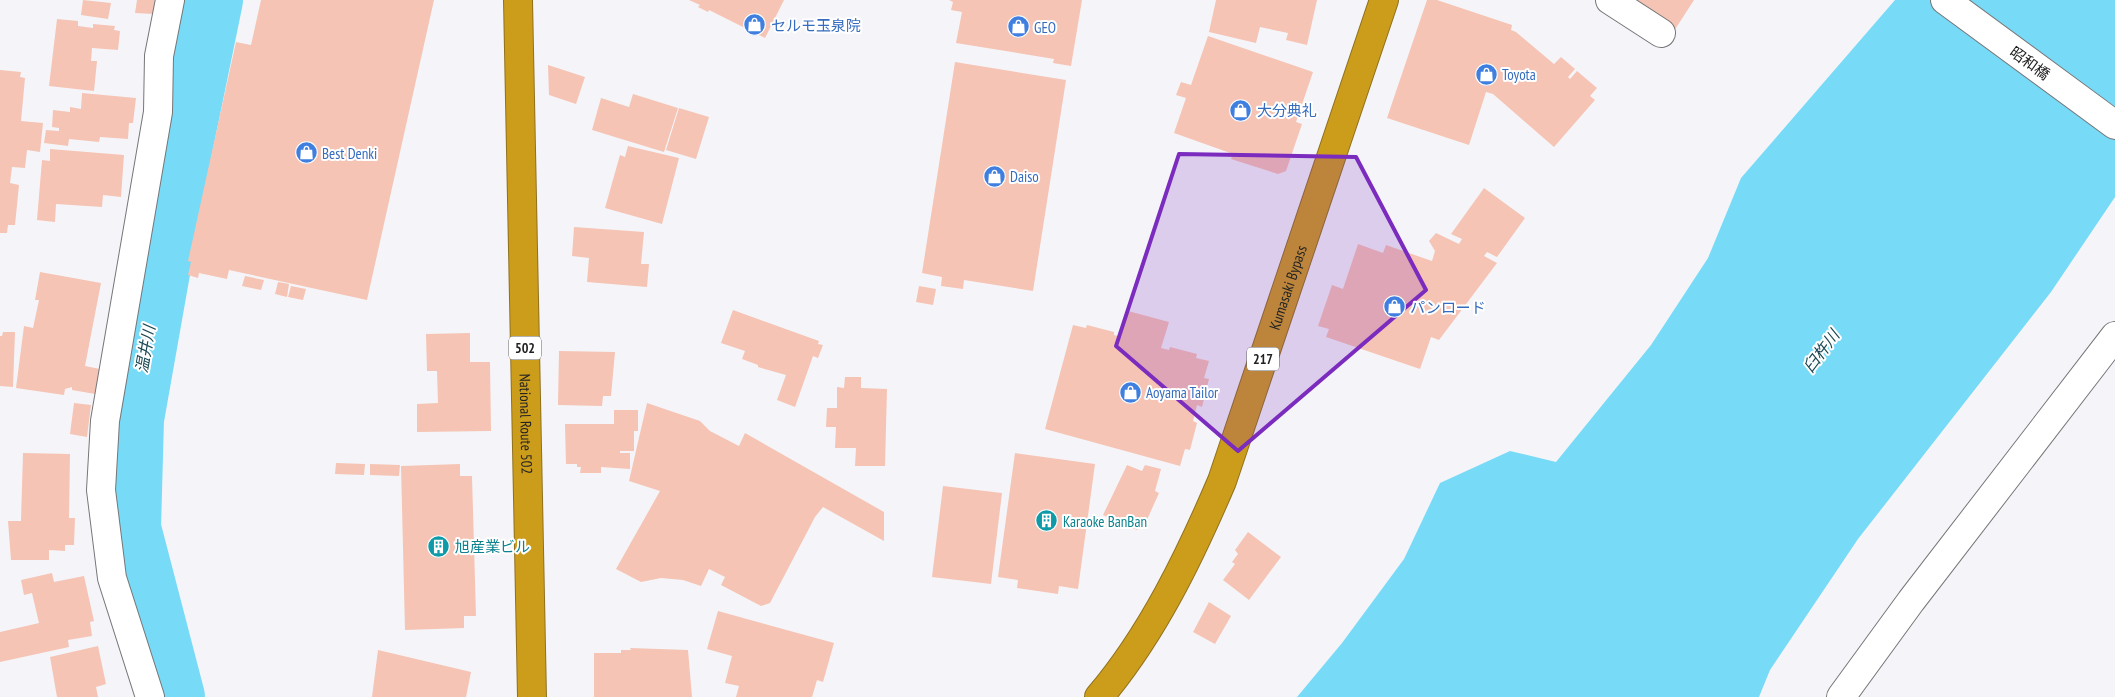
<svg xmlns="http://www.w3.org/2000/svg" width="2115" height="697" font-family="'PT Sans Narrow','Noto Sans JP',sans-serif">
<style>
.water{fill:#77daf7}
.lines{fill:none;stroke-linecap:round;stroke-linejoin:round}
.river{stroke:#77daf7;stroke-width:62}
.building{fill:#f5c4b4}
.minor-casing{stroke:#767679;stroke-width:30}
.highway-casing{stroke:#90711e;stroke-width:30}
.minor{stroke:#fff;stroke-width:28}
.highway{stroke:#cc9c1b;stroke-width:28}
.marked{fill:#7b2cbf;fill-opacity:0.2;stroke:#7b2cbf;stroke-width:4;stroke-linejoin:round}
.labels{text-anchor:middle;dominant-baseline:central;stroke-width:4;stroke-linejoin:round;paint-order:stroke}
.shield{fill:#fff;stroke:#646466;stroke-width:1}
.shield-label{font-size:14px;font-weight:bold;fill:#222224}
.shop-label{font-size:15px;fill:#366cbe;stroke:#fff;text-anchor:start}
.street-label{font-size:15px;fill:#222224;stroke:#fff}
.culture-label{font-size:15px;fill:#0d838f;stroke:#fff;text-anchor:start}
.water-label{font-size:16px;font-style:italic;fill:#1d4955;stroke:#fff}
</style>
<rect width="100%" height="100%" fill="#f5f5f9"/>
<path class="water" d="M 1895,0 L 2115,0 L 2115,197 L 2051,292 L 1858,539 L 1770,670 L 1759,697 L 1297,697 L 1342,643 L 1404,559 L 1440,483 L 1510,451 L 1556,462 L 1651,345 L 1708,258 L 1741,178 Z"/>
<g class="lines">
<path class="river" d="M 174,697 L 130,528 L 133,419 L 178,165 L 212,0"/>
</g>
<path class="building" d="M 83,0 L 111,3 L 108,19 L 81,15 Z
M 137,0 L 155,0 L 153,14 L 135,13 Z
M 261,0 L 434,0 L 367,300 L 229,270 L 227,279 L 199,273 L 198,278 L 188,275 L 191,262 L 188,261 L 236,42 L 251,45 Z
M 689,0 L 784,0 L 765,38 L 709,10 L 708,12 L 698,7 L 700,5 Z
M 949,0 L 1082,0 L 1071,66 L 1053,63 L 1054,59 L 956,43 L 962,12 L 951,10 L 953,2 Z
M 1216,0 L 1317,0 L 1307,45 L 1286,40 L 1288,33 L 1260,27 L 1256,43 L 1209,32 Z
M 1427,0 L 1437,0 L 1512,25 L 1511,30 L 1516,32 L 1554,64 L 1561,57 L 1575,69 L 1568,77 L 1570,79 L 1577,71 L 1597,88 L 1590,96 L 1595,100 L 1554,147 L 1493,94 L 1486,92 L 1469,145 L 1387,118 Z
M 1626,0 L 1694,0 L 1674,31 Z
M 57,19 L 78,21 L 78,26 L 93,28 L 93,24 L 115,26 L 114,30 L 120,31 L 118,50 L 92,48 L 91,61 L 97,61 L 94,91 L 49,86 Z
M 1208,36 L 1313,72 L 1296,122 L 1302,124 L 1286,171 L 1278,174 L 1231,159 L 1233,154 L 1174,133 L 1186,98 L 1176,95 L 1181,82 L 1191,85 Z
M 955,62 L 1066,80 L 1033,291 L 964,280 L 963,289 L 941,286 L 942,277 L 922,273 Z
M 548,65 L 585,77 L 576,104 L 549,95 Z
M 0,70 L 21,72 L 20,77 L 25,78 L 21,121 L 43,123 L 40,152 L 27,150 L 25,168 L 12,167 L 10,183 L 19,185 L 15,225 L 8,225 L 7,233 L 0,233 Z
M 82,93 L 136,98 L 133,123 L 129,123 L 128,139 L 100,137 L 99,142 L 69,139 L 68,146 L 44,143 L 46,130 L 59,131 L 59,128 L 52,127 L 53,110 L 70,112 L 70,107 L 81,109 Z
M 633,94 L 678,108 L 664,152 L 592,130 L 601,98 L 629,107 Z
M 679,108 L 709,117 L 696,159 L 666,150 Z
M 628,146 L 679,158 L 662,224 L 605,208 L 620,155 L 625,157 Z
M 50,149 L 124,155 L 121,197 L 103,195 L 102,207 L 56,204 L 55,222 L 37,220 L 42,160 L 50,161 Z
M 1484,188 L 1525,218 L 1497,257 L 1487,252 L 1484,256 L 1497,263 L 1439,340 L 1431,337 L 1420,369 L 1326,337 L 1329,329 L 1318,326 L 1332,285 L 1343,289 L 1358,244 L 1383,253 L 1386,245 L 1432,261 L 1435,251 L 1429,241 L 1436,233 L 1459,244 L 1462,239 L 1451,234 Z
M 574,227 L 644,232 L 641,264 L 649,264 L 647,287 L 587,282 L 589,258 L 572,256 Z
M 40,272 L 101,283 L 85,366 L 100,369 L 95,394 L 72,390 L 72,387 L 65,389 L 64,395 L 16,388 L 24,326 L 33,328 L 39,300 L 35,300 Z
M 245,276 L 264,280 L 261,290 L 242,286 Z
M 278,282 L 289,284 L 287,297 L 275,294 Z
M 291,286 L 306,289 L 303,300 L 288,297 Z
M 919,286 L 936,289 L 933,305 L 916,302 Z
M 733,310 L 819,341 L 818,344 L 823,345 L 818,358 L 813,356 L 795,407 L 777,400 L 786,375 L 758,367 L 758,365 L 742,359 L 745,351 L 721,343 Z
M 1128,311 L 1169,322 L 1161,348 L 1169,350 L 1170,347 L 1197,354 L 1196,358 L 1209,361 L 1204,378 L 1209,379 L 1202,407 L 1197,405 L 1193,421 L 1197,423 L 1190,450 L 1185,449 L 1180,466 L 1045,429 L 1073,325 L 1086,328 L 1087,325 L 1114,332 L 1114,335 L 1121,337 Z
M 3,332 L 15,332 L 13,387 L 0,386 L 0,336 L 2,336 Z
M 470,333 L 470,362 L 490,362 L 491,431 L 417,432 L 417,404 L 438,403 L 437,371 L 427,371 L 426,334 Z
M 559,351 L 615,352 L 611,396 L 603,396 L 602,406 L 558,405 Z
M 845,377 L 861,377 L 861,388 L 887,389 L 885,466 L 855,466 L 856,448 L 835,448 L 836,427 L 826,427 L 827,408 L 837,408 L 837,387 L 844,388 Z
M 74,403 L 91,405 L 87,437 L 70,434 Z
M 647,403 L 700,421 L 710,431 L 739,446 L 745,433 L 884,512 L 884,541 L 823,507 L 815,517 L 770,603 L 761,606 L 721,585 L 725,577 L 709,569 L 701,586 L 683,580 L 661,578 L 641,582 L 616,569 L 660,491 L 629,481 Z
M 614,410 L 638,410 L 638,431 L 634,431 L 634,451 L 620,451 L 620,453 L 630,453 L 630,469 L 601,467 L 601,473 L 580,473 L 581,467 L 577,467 L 577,464 L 566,464 L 565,424 L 614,424 Z
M 23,453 L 70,454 L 69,518 L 75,518 L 74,545 L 65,545 L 65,551 L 49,550 L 49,560 L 11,560 L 8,521 L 21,521 Z
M 1015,453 L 1095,464 L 1078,589 L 1059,586 L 1058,594 L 1017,588 L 1018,580 L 998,577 Z
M 336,463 L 365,464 L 364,475 L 335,474 Z
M 370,464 L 400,465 L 399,476 L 370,475 Z
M 460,464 L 460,476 L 472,476 L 476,616 L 464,616 L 464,628 L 405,630 L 401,466 Z
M 1127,465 L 1142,471 L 1145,465 L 1161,469 L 1155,491 L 1159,493 L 1146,522 L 1142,520 L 1137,530 L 1103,515 Z
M 943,486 L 1002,493 L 991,584 L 932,577 Z
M 1248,532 L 1281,557 L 1249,600 L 1223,580 L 1235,564 L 1232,562 L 1238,554 L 1235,550 Z
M 52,573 L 54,582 L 84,576 L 94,621 L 90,622 L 92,636 L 68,640 L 69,647 L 0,662 L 0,632 L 39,623 L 32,593 L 24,595 L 21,580 Z
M 1209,602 L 1231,616 L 1215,644 L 1193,632 Z
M 718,611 L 834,643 L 823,682 L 817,680 L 812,697 L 736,697 L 739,686 L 725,683 L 732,656 L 707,649 Z
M 98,646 L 106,684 L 96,687 L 98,697 L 57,697 L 50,657 Z
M 630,648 L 688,650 L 692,697 L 594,697 L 594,653 L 621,653 L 621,650 L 631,650 Z
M 378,650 L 471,672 L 466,697 L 372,697 Z"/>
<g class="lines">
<defs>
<path id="minor" d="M 1610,0 L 1661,33
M 1945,0 L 2115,125
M 150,697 L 112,578 L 101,490 L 105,421 L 158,112 L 159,56 L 170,0
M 1841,697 L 1911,601 L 2115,336"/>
<g id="highway">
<path id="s1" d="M 518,0 L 532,697"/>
<path id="s2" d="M 1099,697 C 1152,635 1190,556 1222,481 L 1384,0"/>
</g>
</defs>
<use href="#minor" class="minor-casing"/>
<use href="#highway" class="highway-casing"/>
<use href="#minor" class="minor"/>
<use href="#highway" class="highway"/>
</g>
<path class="marked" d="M 1179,154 L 1356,157 L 1426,290 L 1238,451 L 1116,346 Z"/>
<defs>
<symbol id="shop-disc" viewBox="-11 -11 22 22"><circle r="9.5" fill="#3f7fe0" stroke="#fff"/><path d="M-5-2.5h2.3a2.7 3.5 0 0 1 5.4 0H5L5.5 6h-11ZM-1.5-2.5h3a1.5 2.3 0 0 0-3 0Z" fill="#fff"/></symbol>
<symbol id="building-disc" viewBox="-11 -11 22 22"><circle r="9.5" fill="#0f9aa8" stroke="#fff"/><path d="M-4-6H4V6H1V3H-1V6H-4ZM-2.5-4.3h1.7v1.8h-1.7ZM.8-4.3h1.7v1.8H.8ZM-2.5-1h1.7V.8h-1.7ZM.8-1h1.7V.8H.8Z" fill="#fff"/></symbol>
</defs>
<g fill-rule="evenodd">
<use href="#shop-disc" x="742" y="12" width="25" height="25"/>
<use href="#shop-disc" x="1006" y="14" width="25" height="25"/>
<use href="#shop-disc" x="1474" y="62" width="25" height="25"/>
<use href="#shop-disc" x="1228" y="98" width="25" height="25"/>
<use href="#shop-disc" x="294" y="140" width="25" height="25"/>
<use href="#shop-disc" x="982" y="164" width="25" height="25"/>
<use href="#shop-disc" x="1382" y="294" width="25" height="25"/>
<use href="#shop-disc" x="1118" y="380" width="25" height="25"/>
<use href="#building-disc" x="1034" y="508" width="25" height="25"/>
<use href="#building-disc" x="426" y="534" width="25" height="25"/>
</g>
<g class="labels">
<g class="shield">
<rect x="509" y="336.5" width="32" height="23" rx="4"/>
<rect x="1247" y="347.5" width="32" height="23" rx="4"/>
</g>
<g class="shield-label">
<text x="525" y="348">502</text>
<text x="1263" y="359">217</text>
</g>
<g class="shop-label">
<text x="771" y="25">セルモ玉泉院</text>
<text x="1034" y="27">GEO</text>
<text x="1502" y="74">Toyota</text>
<text x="1257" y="110">大分典礼</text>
<text x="322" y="153">Best Denki</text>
<text x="1010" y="176">Daiso</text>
<text x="1410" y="307">パンロード</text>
<text x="1146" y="392">Aoyama Tailor</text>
</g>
<g class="street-label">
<text transform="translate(2030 63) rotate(36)">昭和橋</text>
<text stroke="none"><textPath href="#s2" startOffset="454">Kumasaki Bypass</textPath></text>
<text stroke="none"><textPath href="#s1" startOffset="424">National Route 502</textPath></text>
</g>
<g class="culture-label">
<text x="1063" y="521">Karaoke BanBan</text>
<text x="455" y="546">旭産業ビル</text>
</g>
<g class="water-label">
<text transform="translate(145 349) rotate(-80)">温井川</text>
<text transform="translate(1821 351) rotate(-53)">臼杵川</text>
</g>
</g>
</svg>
